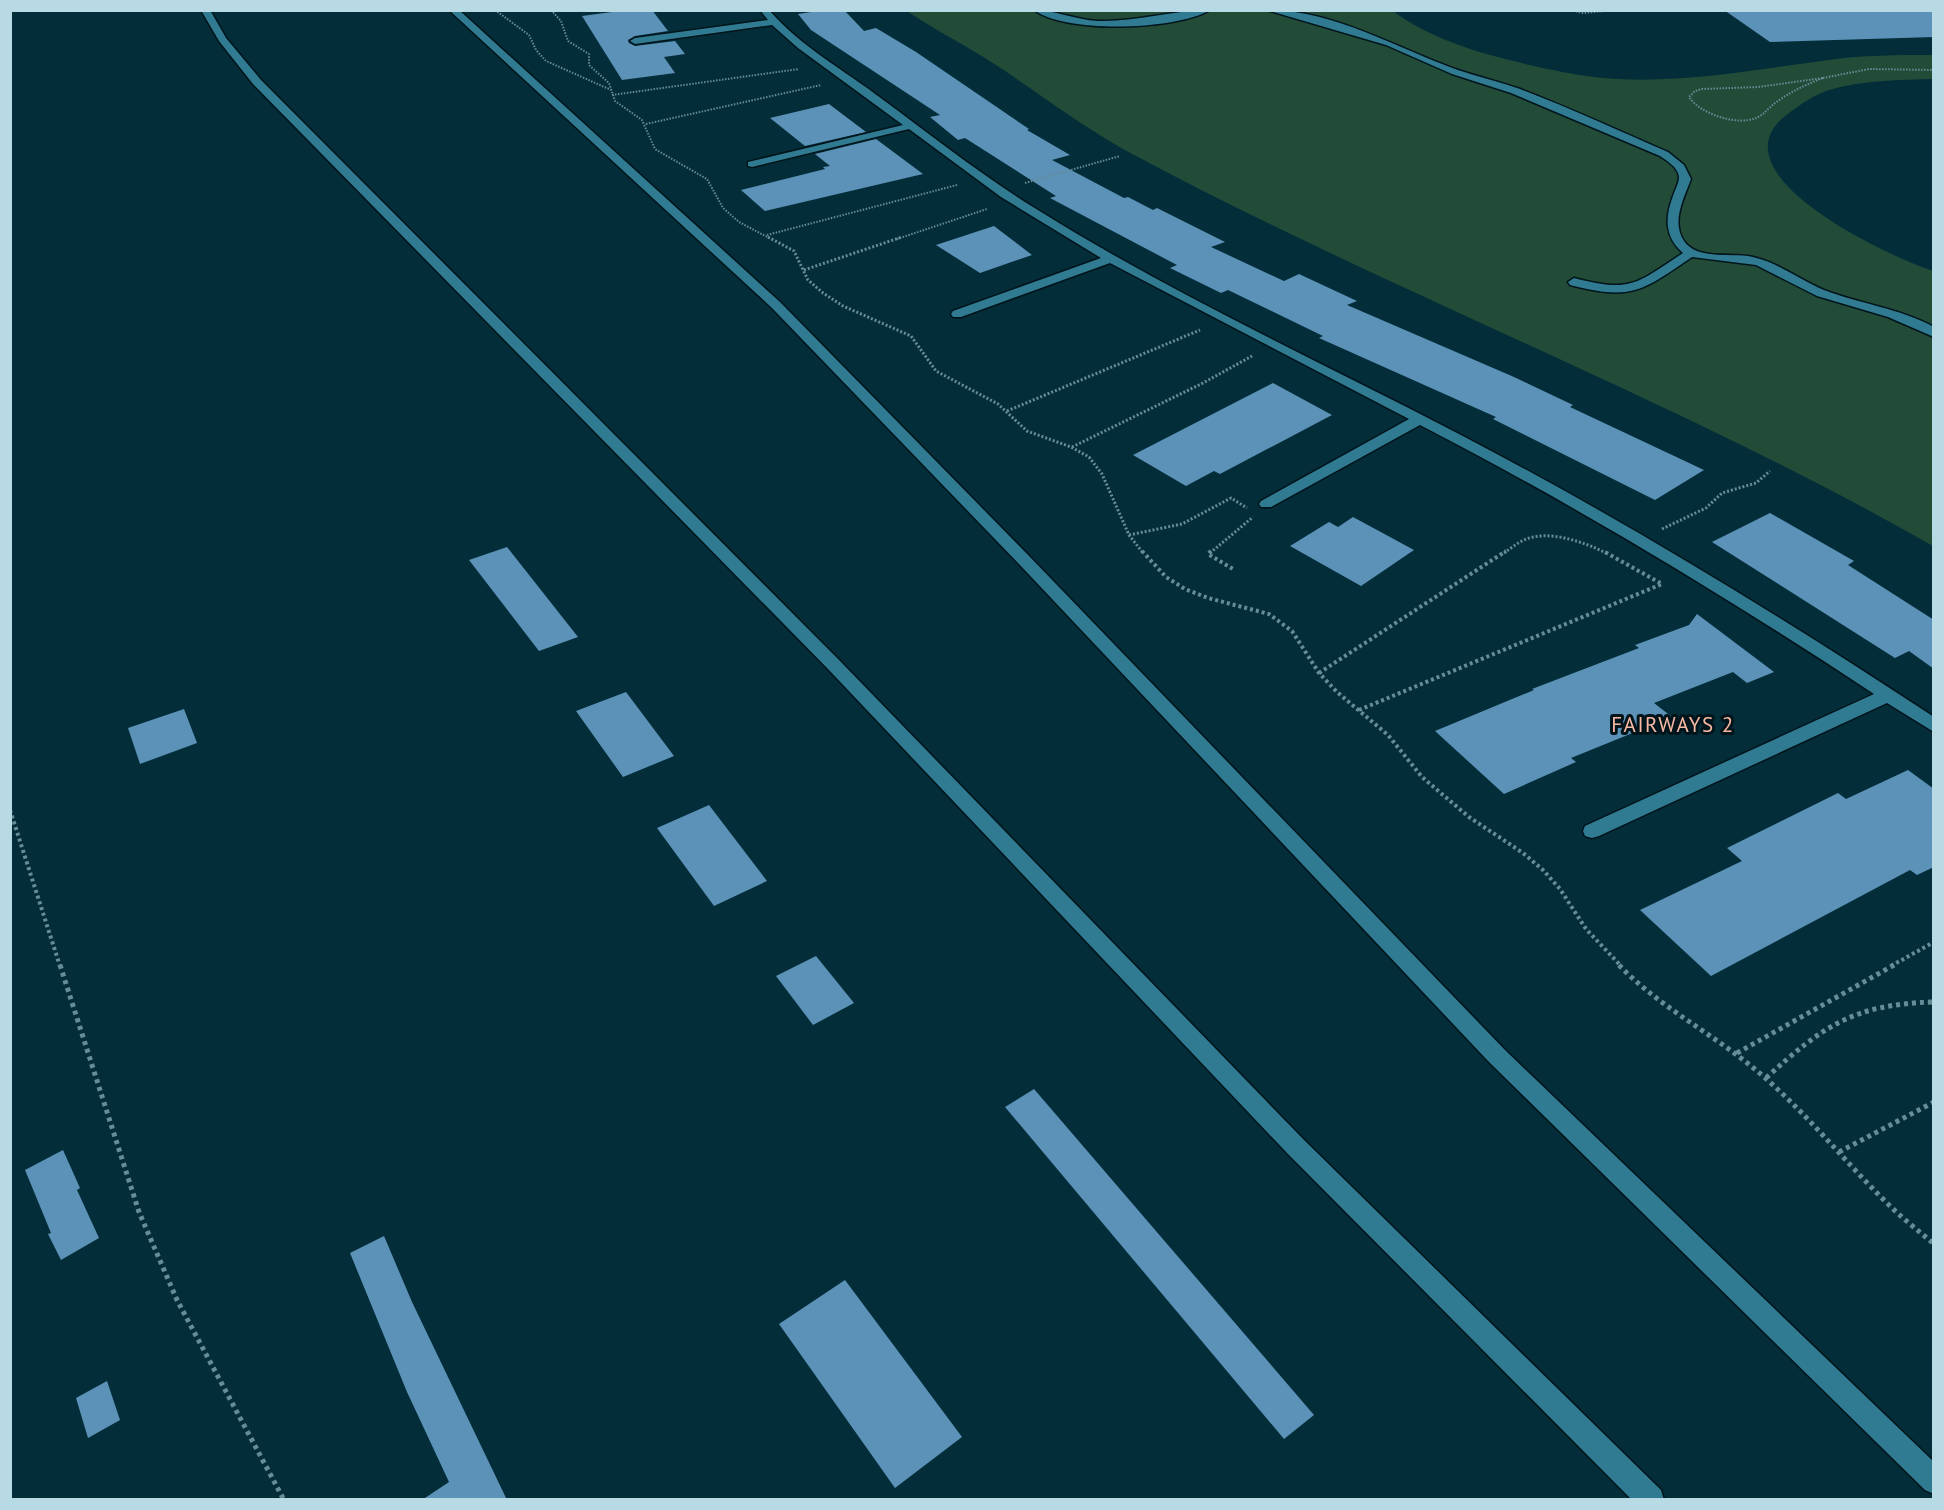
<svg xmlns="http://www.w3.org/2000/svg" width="1944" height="1510" font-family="'PT Sans',sans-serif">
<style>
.green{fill:#234c38}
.building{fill:#5c92b7}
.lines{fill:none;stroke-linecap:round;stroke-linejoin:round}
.minor-casing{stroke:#00141b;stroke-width:3}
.path-far3{stroke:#658c97;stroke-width:2;stroke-dasharray:1.5 1.5;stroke-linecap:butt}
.path-far2{stroke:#658c97;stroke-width:3;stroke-dasharray:2 2;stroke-linecap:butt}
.path-far1{stroke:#658c97;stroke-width:4;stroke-dasharray:3 3;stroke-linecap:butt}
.path{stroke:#658c97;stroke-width:5;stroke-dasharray:4 4;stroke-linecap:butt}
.minor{fill:#307b91;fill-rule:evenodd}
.labels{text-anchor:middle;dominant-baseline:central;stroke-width:6;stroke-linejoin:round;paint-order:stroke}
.neighbourhood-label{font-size:21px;letter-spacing:1.5px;fill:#f9b9a3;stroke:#00141b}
</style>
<rect width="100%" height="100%" fill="#032e39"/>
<path class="green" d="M 907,11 L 1393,11 C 1425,35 1466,49 1505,59 C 1541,68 1580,77 1617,79 C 1688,83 1759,69 1829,60 C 1864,55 1899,55 1933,55 L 1933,79 C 1900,80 1861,80 1829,90 C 1814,95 1801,104 1789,113 C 1706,172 1890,257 1933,271 L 1933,546 C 1677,400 1399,296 1138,157 C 1088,131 1043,96 996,65 C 967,46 935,30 907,11 Z"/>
<path class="building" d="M 627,10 L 652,10 L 668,31 L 635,36 L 628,40 L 629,43 L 635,46 L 675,41 L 685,54 L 664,57 L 675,73 L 622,80 L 582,16 Z
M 824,10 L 844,10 L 864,31 L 876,28 L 916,52 L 1029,129 L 1027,130 L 1070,155 L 1052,160 L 1124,198 L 1128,197 L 1153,210 L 1157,208 L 1225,242 L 1211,247 L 1284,281 L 1299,274 L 1357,301 L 1347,305 L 1514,377 L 1573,405 L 1570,407 L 1704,470 L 1655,500 L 1493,419 L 1496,417 L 1319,338 L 1323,336 L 1228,290 L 1221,293 L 1170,268 L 1177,265 L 1050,198 L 1056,196 L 965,138 L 958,140 L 930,117 L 940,115 L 811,30 L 798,14 Z
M 1724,10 L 1934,10 L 1934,37 L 1770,42 Z
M 829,104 L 866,132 L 805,146 L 770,118 Z
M 876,139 L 923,174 L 765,211 L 741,190 L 825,169 L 823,167 L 830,166 L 815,154 Z
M 994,226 L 1032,255 L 980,273 L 936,245 Z
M 1273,383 L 1332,415 L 1220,474 L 1214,471 L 1186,486 L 1133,455 Z
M 1770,513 L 1854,561 L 1848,565 L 1934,620 L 1934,669 L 1909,651 L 1895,658 L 1712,542 Z
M 1353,517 L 1414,550 L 1361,586 L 1290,546 L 1329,522 L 1338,527 Z
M 507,547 L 578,637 L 539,651 L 469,560 Z
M 1697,614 L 1774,672 L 1747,683 L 1733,672 L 1654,703 L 1672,717 L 1571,758 L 1576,762 L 1504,794 L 1435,731 L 1534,690 L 1532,689 L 1639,648 L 1635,645 L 1689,625 Z
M 626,692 L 674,756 L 623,777 L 576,711 Z
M 184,709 L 197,743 L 140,764 L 128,728 Z
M 1908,770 L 1934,789 L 1934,867 L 1917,875 L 1910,870 L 1711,976 L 1640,910 L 1742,861 L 1727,848 L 1838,793 L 1846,799 Z
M 709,805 L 767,881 L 714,906 L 657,828 Z
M 816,956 L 854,1003 L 813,1025 L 776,976 Z
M 1034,1089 L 1314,1415 L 1284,1439 L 1005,1107 Z
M 63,1150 L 80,1188 L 77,1190 L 99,1238 L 61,1260 L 48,1234 L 51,1233 L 25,1170 Z
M 384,1236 L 412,1302 L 507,1500 L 422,1500 L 449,1482 L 407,1392 L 350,1253 Z
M 845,1280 L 962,1437 L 895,1488 L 779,1324 Z
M 107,1381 L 120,1420 L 88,1438 L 76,1398 Z"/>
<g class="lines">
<defs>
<path id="minor" d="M 201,10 L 210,10 L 226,38 L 261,80 L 840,661 L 1303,1139 L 1661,1490 L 1664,1500 L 1632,1500 L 1287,1153 L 828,669 L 253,84 L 219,41 Z
M 449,10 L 459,10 L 780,302 L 1031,558 L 1505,1050 L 1934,1462 L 1934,1494 L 1925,1490 L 1489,1062 L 1019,564 L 772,308 Z
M 760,10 L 769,10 C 801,47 844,70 882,99 C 932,136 980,174 1033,207 C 1168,292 1315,359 1457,433 C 1621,518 1779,615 1934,717 L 1934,732 L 1887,703 L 1599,836 L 1592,838 L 1585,836 L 1583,831 L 1585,826 L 1874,694 C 1727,597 1577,506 1420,425 L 1271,507 L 1261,507 L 1259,504 L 1261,501 L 1409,419 L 1110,263 L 961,317 L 953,317 L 951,314 L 953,311 L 1101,258 L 1001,197 L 909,129 L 752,167 L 748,166 L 748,162 L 903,125 L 798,48 L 772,25 L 635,44 L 630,41 L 635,38 L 768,20 Z
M 1034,10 C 1055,10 1076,20 1098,21 C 1137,22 1173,10 1210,10 C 1177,30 1066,34 1034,10 Z
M 1267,10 C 1334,10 1396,48 1458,70 C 1479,77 1500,82 1520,89 C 1570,108 1619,131 1668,152 L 1684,165 L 1691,179 C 1684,198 1671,222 1684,241 C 1698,261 1732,252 1753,257 C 1779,263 1800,280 1824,290 C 1860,304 1899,308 1934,327 L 1934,337 L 1888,317 L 1817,296 L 1756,265 L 1692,257 C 1642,291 1632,301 1570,285 L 1568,282 L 1574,278 C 1631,293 1636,284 1683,253 C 1664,237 1665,217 1673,196 C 1675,190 1679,183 1679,177 C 1678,167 1667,161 1660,156 L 1511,93 L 1452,74 L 1386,45 Z"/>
</defs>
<use href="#minor" class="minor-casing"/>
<path class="path-far3" d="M 495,10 L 529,35 L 536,50 L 546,61 L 611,90
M 551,10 L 561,21 L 568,41 L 589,54 L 589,65 L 609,83 L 615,101 L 642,120 L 655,149 L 707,179 L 723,208 L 739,222 L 771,239
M 1570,10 L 1583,13 L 1616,10
M 1823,78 C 1807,84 1792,91 1778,101 C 1770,106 1764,115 1756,118 C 1737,126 1700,114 1689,97 L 1695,91 L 1702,89 L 1758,87 Z
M 1823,78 L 1869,69 L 1934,70
M 612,95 L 799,69
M 646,124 L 821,85
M 1025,183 L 1120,156
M 767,235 L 957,185
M 897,239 L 987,209"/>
<path class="path-far2" d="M 768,237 L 794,251 L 808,280 L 823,293 L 843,306 L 911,336 L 936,371 L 998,404 L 1027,431 L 1071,447 L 1089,457 L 1102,474 L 1129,535 L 1143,553
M 804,270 L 902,237
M 1007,411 L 1200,330
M 1072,447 L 1203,383 L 1252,356
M 1662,529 L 1706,508 L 1722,493 L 1756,483 L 1770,471
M 1129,535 L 1182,524 L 1231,498 L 1247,508
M 1210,553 L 1253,517
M 1504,553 C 1510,549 1517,543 1524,540 C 1548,529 1584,542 1606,553"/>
<path class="path-far1" d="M 1142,551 L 1166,577 L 1185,589 L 1208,598 L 1269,614 L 1292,631 L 1319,673 L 1337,692 L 1388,735 L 1422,777 L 1469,817 L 1523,853 L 1543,870 L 1560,889 L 1586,929 L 1621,966
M 1211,551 L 1208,554 L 1233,569
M 1319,673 L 1506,551
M 1359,710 L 1662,584 L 1603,551
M 10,810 L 60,966
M 1891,966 L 1934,942"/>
<path class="path" d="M 60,965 L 139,1212 L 177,1300 L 284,1500
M 1619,965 C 1661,1009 1718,1036 1764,1077 C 1809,1116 1846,1163 1889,1205 C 1903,1219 1919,1231 1934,1244
M 1737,1053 L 1894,965
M 1766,1078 C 1823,1026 1854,1004 1934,1002
M 1839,1152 L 1934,1102"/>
<use href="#minor" class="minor"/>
</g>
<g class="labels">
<g class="neighbourhood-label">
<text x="1673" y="724">FAIRWAYS 2</text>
</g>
</g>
<rect width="1944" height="1510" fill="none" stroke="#b7dae5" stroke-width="24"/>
</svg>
